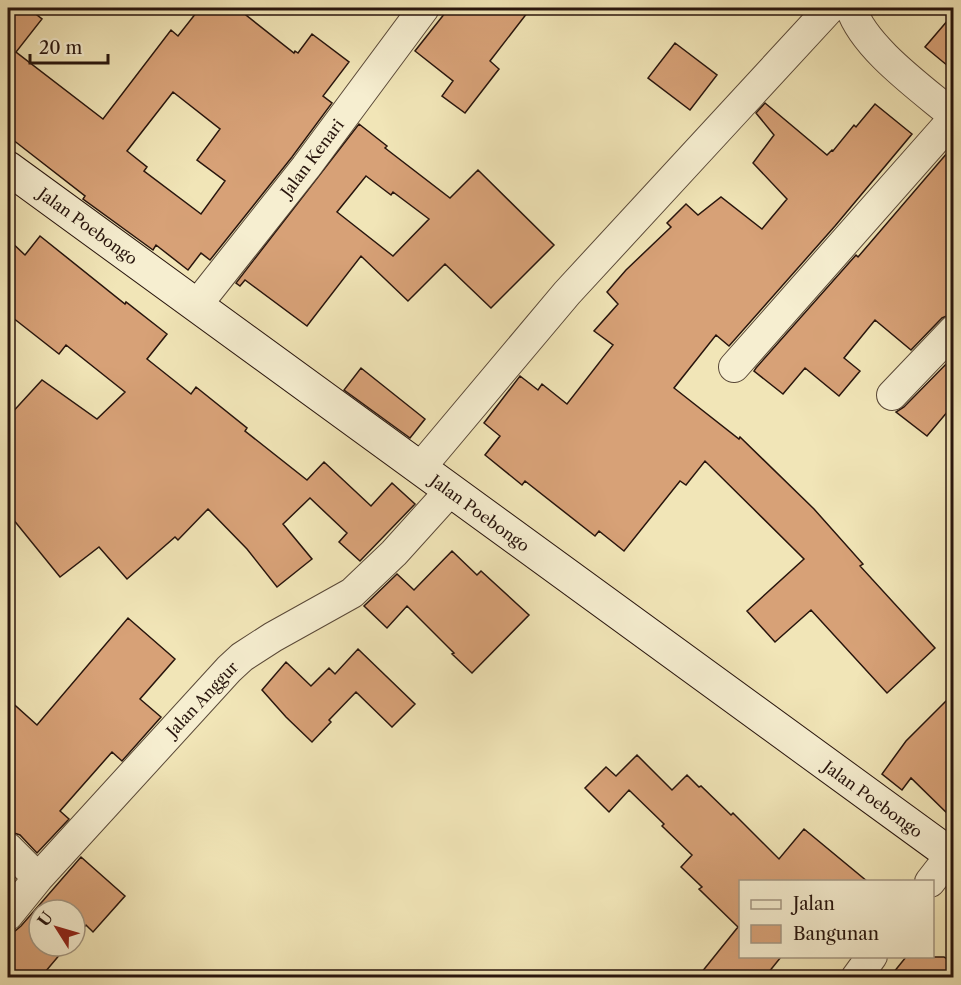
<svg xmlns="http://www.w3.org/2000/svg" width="961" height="985" font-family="'Libre Caslon Text',serif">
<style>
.building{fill:#d7a177;stroke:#28150d;stroke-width:1.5;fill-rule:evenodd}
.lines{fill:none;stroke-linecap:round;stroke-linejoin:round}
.street-casing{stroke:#5a4938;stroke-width:32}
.secondary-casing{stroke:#28150d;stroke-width:35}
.street{stroke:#f6eed0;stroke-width:30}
.secondary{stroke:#f6eed0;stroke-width:33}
.labels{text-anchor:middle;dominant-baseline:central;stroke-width:5;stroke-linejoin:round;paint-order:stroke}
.street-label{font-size:16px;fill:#28150d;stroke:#f6eed0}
</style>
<rect width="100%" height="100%" fill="#f1e5b7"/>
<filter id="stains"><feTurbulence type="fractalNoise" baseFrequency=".00333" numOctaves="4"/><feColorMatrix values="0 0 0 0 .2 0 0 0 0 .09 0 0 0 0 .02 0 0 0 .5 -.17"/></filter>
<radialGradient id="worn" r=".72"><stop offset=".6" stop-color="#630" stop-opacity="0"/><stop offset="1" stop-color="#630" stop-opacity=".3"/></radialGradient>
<path class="building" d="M 8,8 L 28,8 L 42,19 L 16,52 L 103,119 L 171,30 L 178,36 L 200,8 L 237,8 L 294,53 L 295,51 L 298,53 L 312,34 L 349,62 L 323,96 L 332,103 L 292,157 L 210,260 L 201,253 L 188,270 L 156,245 L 153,250 L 83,199 L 85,196 L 8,136 ZM 173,92 L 220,129 L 197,160 L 225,181 L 201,214 L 144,171 L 147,167 L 127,151 Z
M 449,8 L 531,8 L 490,61 L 499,69 L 465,113 L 442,96 L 453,81 L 415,51 Z
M 954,13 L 954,71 L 925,47 Z
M 675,43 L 717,75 L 690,110 L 648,78 Z
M 765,103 L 827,155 L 832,150 L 833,151 L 854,125 L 856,127 L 875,104 L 912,134 L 835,226 L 729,346 L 716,335 L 674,388 L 739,439 L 740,437 L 814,509 L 863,564 L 860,566 L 935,648 L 887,693 L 811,610 L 775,642 L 747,611 L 804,559 L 705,461 L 686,485 L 680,481 L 624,551 L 599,531 L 595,536 L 525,481 L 522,485 L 485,455 L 500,436 L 484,423 L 520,376 L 538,390 L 542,384 L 567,404 L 613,345 L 594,331 L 618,304 L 607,292 L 626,270 L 671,227 L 667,223 L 686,204 L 698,215 L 721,197 L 762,229 L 787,199 L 753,163 L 774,135 L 756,113 Z
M 359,124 L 387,146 L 385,148 L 450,198 L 478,170 L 554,245 L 491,308 L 445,264 L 408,301 L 361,256 L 307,326 L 245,280 L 240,286 L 236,283 ZM 366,176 L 391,195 L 393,192 L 429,219 L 393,256 L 337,212 Z
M 954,145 L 954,313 L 942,318 L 911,350 L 875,320 L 844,358 L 860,371 L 839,396 L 805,368 L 783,394 L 754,371 L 756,368 L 856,255 L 858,257 Z
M 40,236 L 125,304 L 126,302 L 167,334 L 147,359 L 191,394 L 196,387 L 247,428 L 245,431 L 307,480 L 324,462 L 371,506 L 392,483 L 415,504 L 360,561 L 339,542 L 347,533 L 310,498 L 283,524 L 312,559 L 277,587 L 247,549 L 208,509 L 178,540 L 175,537 L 127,579 L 99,547 L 60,577 L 8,513 L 8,417 L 42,380 L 97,419 L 125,392 L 66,345 L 59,354 L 8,314 L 8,239 L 25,255 Z
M 954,356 L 954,404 L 927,436 L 896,412 L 904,407 Z
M 361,368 L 425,419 L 410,438 L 344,390 Z
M 452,551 L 477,575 L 481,571 L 529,615 L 472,673 L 452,654 L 454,653 L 407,606 L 387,628 L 364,606 L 397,574 L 414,590 Z
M 128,618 L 175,659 L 140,699 L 161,717 L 122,761 L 112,752 L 60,811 L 69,819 L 37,853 L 20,835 L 8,831 L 8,699 L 37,725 Z
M 358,649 L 415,704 L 392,727 L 356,692 L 329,720 L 331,722 L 312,742 L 286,717 L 262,690 L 286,662 L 311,686 L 329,668 L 335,674 Z
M 954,693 L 954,820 L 911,778 L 902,790 L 882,774 L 906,741 Z
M 637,755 L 672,790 L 687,775 L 699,787 L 701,786 L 731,815 L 733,813 L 779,859 L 804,829 L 868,882 L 741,882 L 741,957 L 781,957 L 764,978 L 697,978 L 738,927 L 699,889 L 702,887 L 681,867 L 692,855 L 662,826 L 664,824 L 629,790 L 609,812 L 585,788 L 606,767 L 616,776 Z
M 81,857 L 125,896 L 93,932 L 86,925 L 75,937 L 75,910 L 39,910 L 39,946 L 67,946 L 40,978 L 8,978 L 8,932 L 15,931 L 21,926 Z
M 906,957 L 944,957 L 954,964 L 954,978 L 889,978 Z"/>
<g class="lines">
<defs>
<path id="street" d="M 851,8 C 864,48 921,88 954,116
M 196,306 L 306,167 L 424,8
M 734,367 L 954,118
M 892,395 L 954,330
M 420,468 L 567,293 L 830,8
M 8,848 L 38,878
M 930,882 L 951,855
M 8,915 L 38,878 L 229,669 L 242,657 L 273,637 L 352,593 L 394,553 L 450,491
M 856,978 L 872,956"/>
<path id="secondary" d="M 8,168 L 954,857"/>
</defs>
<use href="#street" class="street-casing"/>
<use href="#secondary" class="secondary-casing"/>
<use href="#street" class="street"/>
<use href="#secondary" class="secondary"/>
</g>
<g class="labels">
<g class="street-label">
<text transform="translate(312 158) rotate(-53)">Jalan Kenari</text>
<text transform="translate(88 226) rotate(36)">Jalan Poebongo</text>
<text transform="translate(480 513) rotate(36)">Jalan Poebongo</text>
<text transform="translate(202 699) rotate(-47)">Jalan Anggur</text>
<text transform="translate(873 799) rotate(36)">Jalan Poebongo</text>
</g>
</g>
<rect width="961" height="985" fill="none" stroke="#f1e5b7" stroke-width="30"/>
<rect x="9" y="9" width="943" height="967" fill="none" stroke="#28150d" stroke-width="3"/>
<rect x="15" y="15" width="931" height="955" fill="none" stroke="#28150d" stroke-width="1.5"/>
<rect x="739" y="880" width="195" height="78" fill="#f6eed0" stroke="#a49782" stroke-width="1.5"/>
<rect x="751" y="900" width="30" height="9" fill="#f6eed0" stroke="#a49782" stroke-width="1.5"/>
<text x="793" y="910" font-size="18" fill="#28150d">Jalan</text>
<rect x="751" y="925" width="30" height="18" fill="#d7a177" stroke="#a49782" stroke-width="1.5"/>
<text x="793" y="940" font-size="18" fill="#28150d">Bangunan</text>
<g transform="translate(57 928) rotate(307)"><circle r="28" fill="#f6eed0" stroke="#a49782" stroke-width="1.5"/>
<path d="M0-4.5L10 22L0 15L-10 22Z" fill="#8f2418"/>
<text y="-9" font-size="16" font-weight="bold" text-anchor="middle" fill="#28150d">U</text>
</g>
<path d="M30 54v9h78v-9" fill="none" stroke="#28150d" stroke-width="3"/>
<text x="39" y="54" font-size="18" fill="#28150d" stroke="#f6eed0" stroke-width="4.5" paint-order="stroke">20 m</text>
<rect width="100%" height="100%" filter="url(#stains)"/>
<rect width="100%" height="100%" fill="url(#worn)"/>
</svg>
